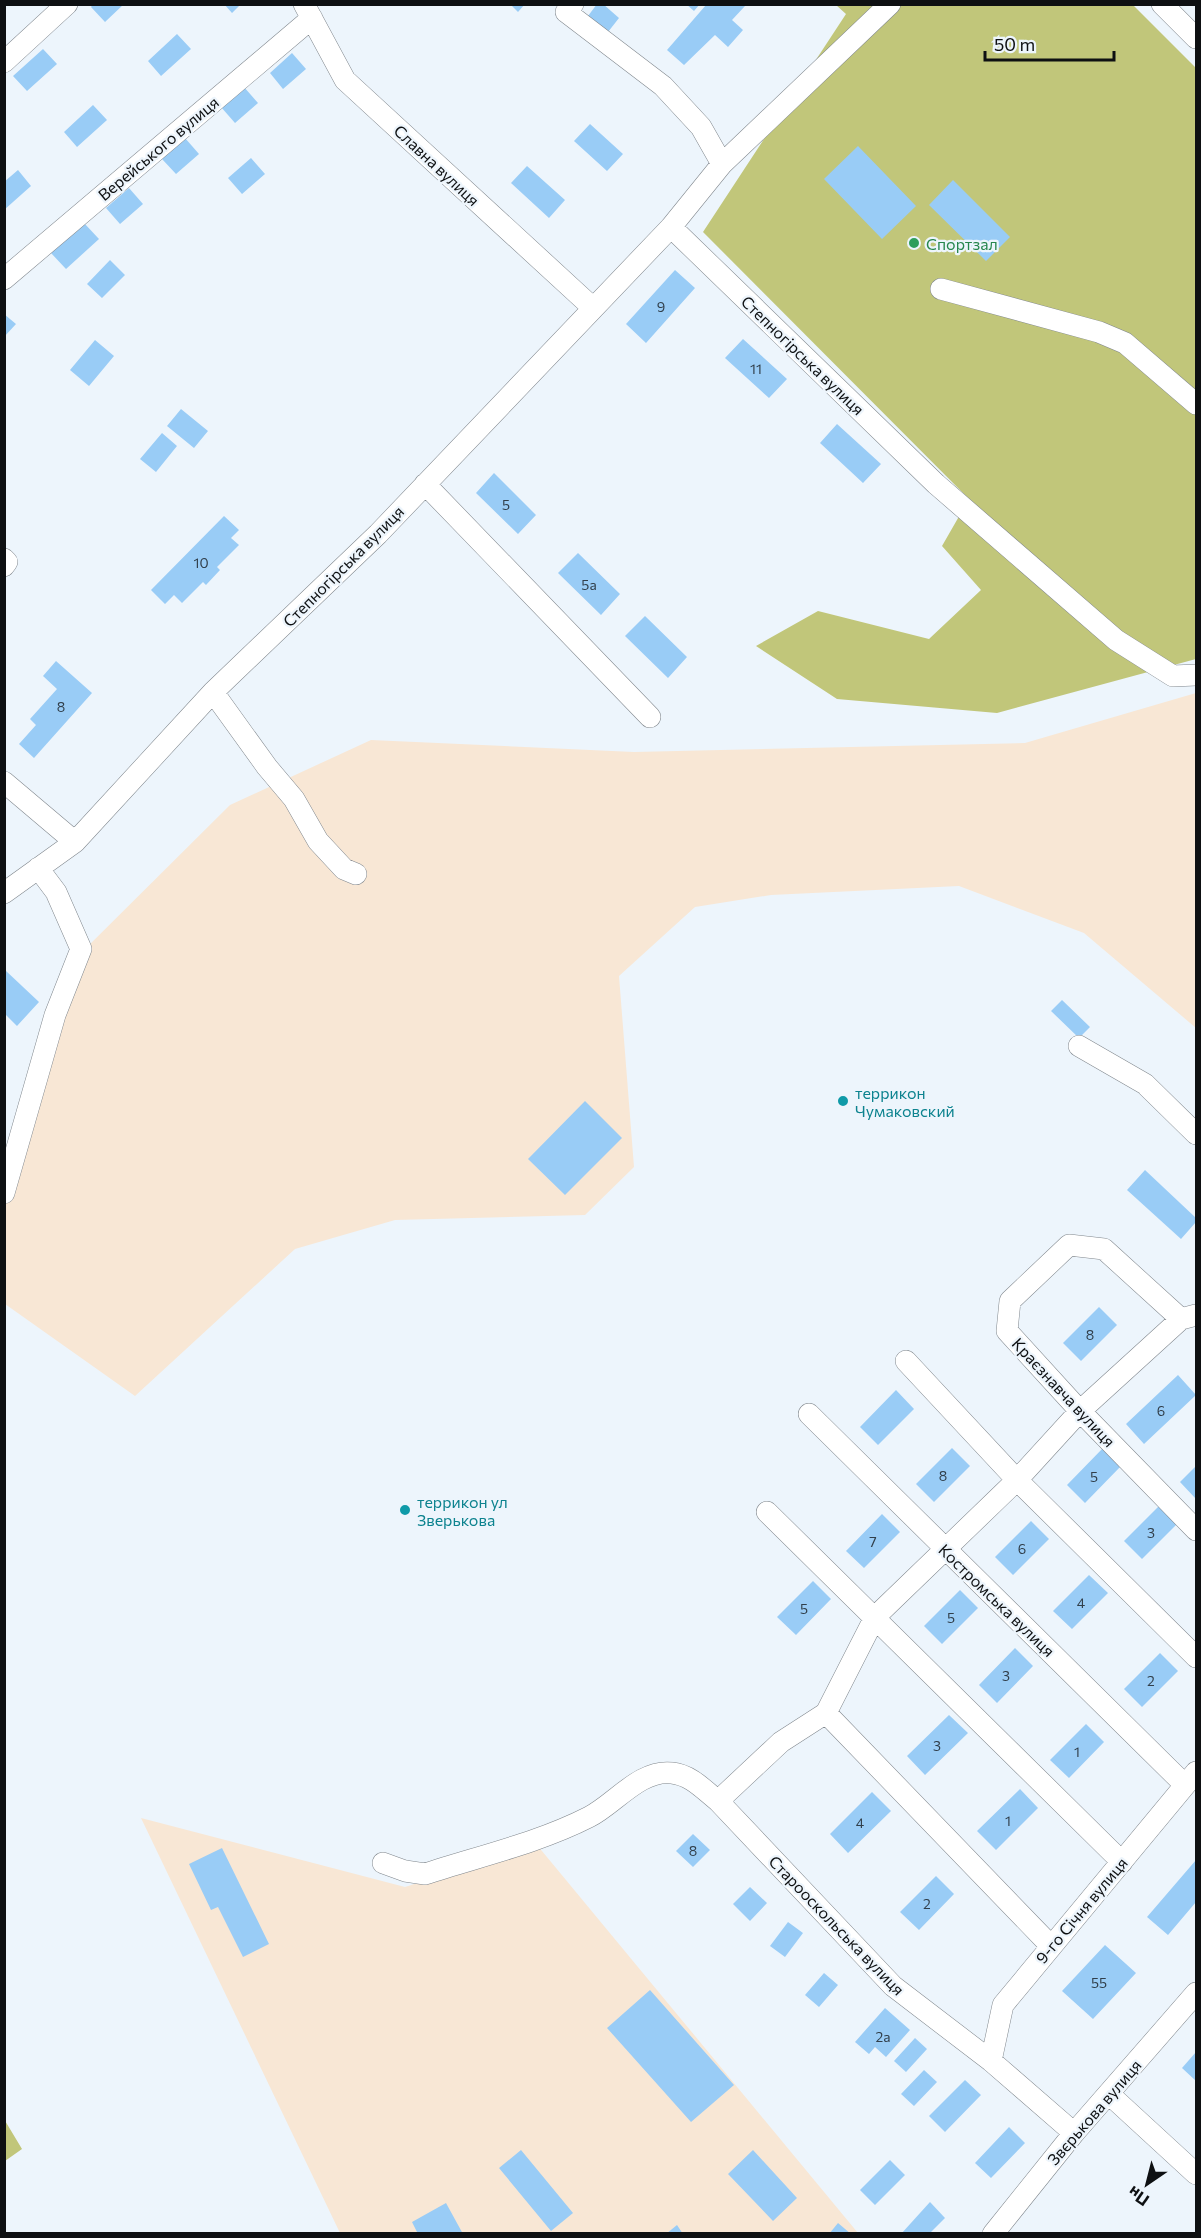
<svg xmlns="http://www.w3.org/2000/svg" width="1201" height="2238" font-family="Commissioner,sans-serif">
<style>
.industrial{fill:#f8e7d5}
.forest{fill:#c1c67a}
.building{fill:#99ccf6}
.lines{fill:none;stroke-linecap:round;stroke-linejoin:round}
.minor-casing{stroke:#80878d;stroke-width:22}
.minor{stroke:#fff;stroke-width:21}
.leisure-dot{fill:#2e9e5b;stroke:#edf5fc;stroke-width:2}
.culture-dot{fill:#0f9aa8;stroke:#edf5fc;stroke-width:2}
.labels{text-anchor:middle;dominant-baseline:central;stroke-width:4.5;stroke-linejoin:round;paint-order:stroke}
.number-label{font-size:14px;fill:#313f4b}
.street-label{font-size:16px;fill:#0e1012;stroke:#edf5fc}
.leisure-label{font-size:16px;fill:#27864d;stroke:#edf5fc;text-anchor:start}
.culture-label{font-size:16px;fill:#0d838f;stroke:#edf5fc;text-anchor:start}
</style>
<rect width="100%" height="100%" fill="#edf5fc"/>
<path class="industrial" d="M 1196,693 L 1196,1028 L 1084,933 L 959,886 L 771,895 L 695,907 L 619,976 L 634,1167 L 585,1215 L 395,1220 L 295,1249 L 135,1396 L 5,1304 L 5,1194 L 75,959 L 230,805 L 371,740 L 634,752 L 1025,743 Z
M 141,1818 L 405,1887 L 537,1845 L 858,2233 L 340,2233 Z"/>
<path class="forest" d="M 836,5 L 1133,5 L 1196,68 L 1196,659 L 997,713 L 837,699 L 756,646 L 818,611 L 929,639 L 981,590 L 942,546 L 969,499 L 703,232 L 846,14 Z
M 4,2119 L 22,2149 L 5,2161 L 4,2161 Z"/>
<path class="building" d="M 93,4 L 124,4 L 105,22 L 91,7 Z
M 224,4 L 241,4 L 232,13 Z
M 510,4 L 525,4 L 518,12 Z
M 597,4 L 603,4 L 619,18 L 608,32 L 588,16 Z
M 686,4 L 700,4 L 694,11 Z
M 706,5 L 744,5 L 745,6 L 732,20 L 743,30 L 728,47 L 715,35 L 684,65 L 667,50 Z
M 177,34 L 191,49 L 161,76 L 148,61 Z
M 43,49 L 57,64 L 27,91 L 13,76 Z
M 292,53 L 306,69 L 283,89 L 270,73 Z
M 244,87 L 258,103 L 235,123 L 221,107 Z
M 93,105 L 107,120 L 77,147 L 64,132 Z
M 590,124 L 623,154 L 607,171 L 574,141 Z
M 185,138 L 199,154 L 176,174 L 162,159 Z
M 858,146 L 916,206 L 882,239 L 824,179 Z
M 251,158 L 265,174 L 242,194 L 228,178 Z
M 527,166 L 565,200 L 549,218 L 511,183 Z
M 18,170 L 31,186 L 4,210 L 4,182 Z
M 953,180 L 1010,237 L 986,261 L 929,205 Z
M 129,188 L 143,204 L 120,224 L 106,208 Z
M 84,223 L 99,239 L 66,269 L 51,253 Z
M 110,260 L 125,275 L 102,298 L 87,284 Z
M 675,270 L 695,288 L 646,343 L 626,324 Z
M 4,314 L 16,324 L 4,337 Z
M 743,339 L 787,379 L 769,398 L 725,358 Z
M 95,340 L 114,356 L 89,386 L 70,370 Z
M 181,409 L 208,431 L 194,448 L 167,426 Z
M 837,424 L 881,464 L 863,483 L 820,443 Z
M 162,433 L 177,446 L 156,472 L 140,459 Z
M 494,473 L 536,515 L 518,534 L 476,493 Z
M 224,516 L 239,530 L 231,538 L 239,545 L 217,567 L 220,570 L 206,585 L 203,582 L 182,603 L 174,595 L 165,604 L 151,590 Z
M 578,553 L 620,594 L 601,615 L 558,573 Z
M 645,616 L 687,657 L 668,678 L 625,636 Z
M 56,661 L 92,693 L 34,758 L 19,744 L 36,725 L 30,719 L 57,689 L 43,676 Z
M 5,970 L 39,1002 L 17,1026 L 5,1014 Z
M 1062,1000 L 1090,1027 L 1079,1038 L 1051,1011 Z
M 585,1101 L 622,1138 L 565,1195 L 528,1159 Z
M 1145,1170 L 1196,1218 L 1196,1222 L 1181,1239 L 1127,1190 Z
M 1099,1307 L 1117,1325 L 1081,1361 L 1063,1343 Z
M 1178,1375 L 1196,1395 L 1144,1444 L 1126,1424 Z
M 896,1390 L 914,1409 L 878,1445 L 860,1427 Z
M 952,1448 L 970,1466 L 934,1502 L 916,1484 Z
M 1103,1448 L 1121,1466 L 1085,1503 L 1067,1485 Z
M 1196,1466 L 1196,1499 L 1180,1482 Z
M 1160,1505 L 1178,1523 L 1142,1559 L 1124,1541 Z
M 882,1514 L 900,1532 L 864,1568 L 846,1551 Z
M 1031,1521 L 1049,1539 L 1013,1575 L 995,1557 Z
M 1089,1575 L 1108,1593 L 1072,1629 L 1053,1611 Z
M 813,1581 L 831,1599 L 796,1635 L 777,1617 Z
M 960,1590 L 978,1608 L 942,1644 L 924,1626 Z
M 1015,1648 L 1033,1666 L 997,1703 L 979,1685 Z
M 1160,1653 L 1178,1671 L 1142,1707 L 1124,1689 Z
M 949,1715 L 968,1733 L 925,1775 L 907,1756 Z
M 1086,1724 L 1104,1742 L 1069,1778 L 1050,1760 Z
M 1020,1789 L 1038,1808 L 996,1850 L 977,1831 Z
M 872,1792 L 891,1811 L 848,1853 L 830,1834 Z
M 693,1834 L 710,1850 L 693,1867 L 676,1851 Z
M 222,1848 L 269,1944 L 243,1957 L 218,1907 L 211,1910 L 189,1864 Z
M 1196,1860 L 1196,1902 L 1168,1935 L 1147,1917 Z
M 936,1876 L 954,1894 L 919,1930 L 900,1912 Z
M 750,1887 L 767,1903 L 750,1921 L 733,1904 Z
M 788,1922 L 803,1933 L 785,1957 L 770,1946 Z
M 1105,1945 L 1136,1973 L 1093,2019 L 1062,1991 Z
M 824,1973 L 838,1985 L 819,2007 L 805,1995 Z
M 650,1990 L 734,2085 L 691,2122 L 607,2028 Z
M 885,2008 L 910,2030 L 886,2057 L 875,2047 L 869,2054 L 855,2042 Z
M 915,2038 L 927,2049 L 906,2072 L 894,2061 Z
M 1196,2052 L 1196,2081 L 1182,2068 Z
M 924,2070 L 937,2082 L 914,2106 L 901,2094 Z
M 965,2080 L 981,2095 L 945,2132 L 929,2116 Z
M 1009,2127 L 1025,2143 L 991,2178 L 975,2163 Z
M 521,2150 L 573,2213 L 551,2231 L 499,2168 Z
M 753,2150 L 797,2198 L 773,2221 L 728,2174 Z
M 890,2160 L 905,2175 L 875,2205 L 860,2190 Z
M 930,2202 L 945,2218 L 929,2234 L 901,2234 Z
M 446,2203 L 463,2234 L 418,2234 L 412,2222 Z
M 838,2223 L 851,2234 L 829,2234 Z
M 677,2225 L 683,2234 L 666,2234 Z"/>
<g class="lines">
<defs>
<path id="minor" d="M 304,4 L 345,80 L 593,308
M 573,4 L 566,12 L 663,86 L 701,127 L 722,164
M 1162,4 L 1196,38
M 4,62 L 67,4
M 671,227 L 936,484 L 1116,640 L 1173,676 L 1196,675
M 4,279 L 312,18
M 941,289 L 1099,332 L 1125,343 L 1196,404
M 425,484 L 650,717
M 4,559 L 7,562 L 4,566
M 213,692 L 267,767 L 294,799 L 318,841 L 344,869 L 356,874
M 4,782 L 75,842
M 4,893 L 75,842 L 213,692 L 378,534 L 671,227 L 722,164 L 890,4
M 1079,1046 L 1145,1084 L 1196,1134
M 4,1193 L 55,1015 L 81,949 L 56,892 L 38,868
M 1181,1319 L 1104,1249 L 1069,1245 L 1010,1301 L 1007,1331 L 1080,1411 L 1196,1530
M 906,1361 L 1017,1480 L 1196,1657
M 809,1414 L 1185,1785
M 767,1512 L 1122,1862
M 826,1713 L 1050,1945
M 718,1801 L 781,1742 L 826,1713 L 875,1617 L 1017,1480 L 1080,1411 L 1181,1319 L 1196,1315
M 383,1863 L 405,1871 L 425,1874 C 480,1856 538,1843 589,1817 C 615,1804 640,1769 672,1773 C 691,1775 704,1790 718,1801 L 893,1986 L 991,2061 L 1074,2133
M 991,2061 L 1003,2005 L 1196,1772
M 1109,2094 L 1196,2174
M 993,2234 L 1074,2133 L 1196,1993"/>
</defs>
<use href="#minor" class="minor-casing"/>
<use href="#minor" class="minor"/>
</g>
<circle class="leisure-dot" cx="914" cy="243" r="6"/>
<g class="culture-dot">
<circle cx="843" cy="1101" r="6"/>
<circle cx="405" cy="1510" r="6"/>
</g>
<g class="labels">
<g class="number-label">
<text x="661" y="306">9</text>
<text x="756" y="368">11</text>
<text x="506" y="504">5</text>
<text x="201" y="562">10</text>
<text x="589" y="584">5а</text>
<text x="61" y="706">8</text>
<text x="1090" y="1334">8</text>
<text x="1161" y="1410">6</text>
<text x="943" y="1475">8</text>
<text x="1094" y="1476">5</text>
<text x="1151" y="1532">3</text>
<text x="873" y="1541">7</text>
<text x="1022" y="1548">6</text>
<text x="1081" y="1602">4</text>
<text x="804" y="1608">5</text>
<text x="951" y="1617">5</text>
<text x="1006" y="1675">3</text>
<text x="1151" y="1680">2</text>
<text x="937" y="1745">3</text>
<text x="1077" y="1751">1</text>
<text x="1008" y="1820">1</text>
<text x="860" y="1822">4</text>
<text x="693" y="1850">8</text>
<text x="927" y="1903">2</text>
<text x="1099" y="1982">55</text>
<text x="883" y="2036">2а</text>
</g>
<g class="street-label">
<text transform="translate(158 148) rotate(-40)">Верейського вулиця</text>
<text transform="translate(437 165) rotate(43)">Славна вулиця</text>
<text transform="translate(803 355) rotate(44)">Степногірська вулиця</text>
<text transform="translate(343 566) rotate(-45)">Степногірська вулиця</text>
<text transform="translate(1064 1392) rotate(47)">Краєзнавча вулиця</text>
<text transform="translate(997 1600) rotate(44)">Костромська вулиця</text>
<text transform="translate(1081 1910) rotate(-50)">9-го Січня вулиця</text>
<text transform="translate(837 1925) rotate(46)">Старооскольська вулиця</text>
<text transform="translate(1094 2112) rotate(-49)">Звєрькова вулиця</text>
</g>
<g class="leisure-label">
<text x="926" y="243">Спортзал</text>
</g>
<g class="culture-label">
<text x="855" y="1092">террикон<tspan x="855" dy="18">Чумаковский</tspan></text>
<text x="417" y="1501">террикон ул<tspan x="417" dy="18">Зверькова</tspan></text>
</g>
</g>
<rect width="1201" height="2238" fill="none" stroke="#0e1012" stroke-width="12"/>
<g transform="translate(1147 2184) rotate(215)" stroke="#edf5fc" stroke-width="4.5" paint-order="stroke">
<path d="M0-4.5L10 22L0 15L-10 22Z" fill="#0e1012"/>
<text y="-9" font-size="16" font-weight="bold" text-anchor="middle" fill="#0e1012">Пн</text>
</g>
<path d="M985 51v9h129v-9" fill="none" stroke="#0e1012" stroke-width="3"/>
<text x="994" y="51" font-size="18" fill="#0e1012" stroke="#edf5fc" stroke-width="4.5" paint-order="stroke">50 m</text>
</svg>
